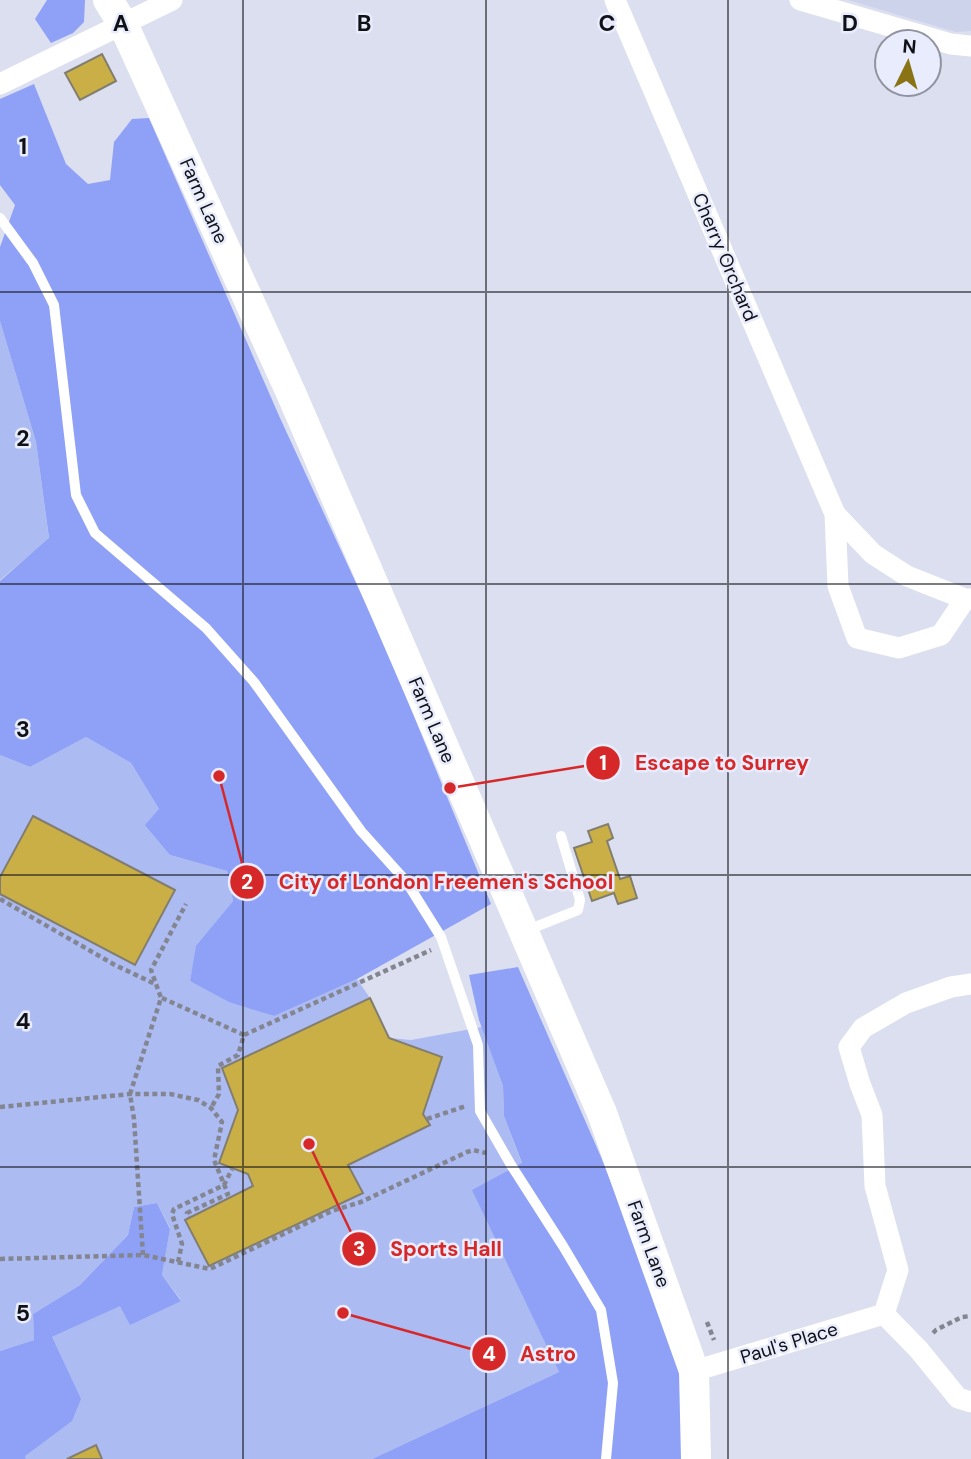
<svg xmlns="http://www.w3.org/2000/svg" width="971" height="1459" font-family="'DM Sans',sans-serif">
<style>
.built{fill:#cdd3ea}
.green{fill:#adbbf3}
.forest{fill:#8ea1f6}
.building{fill:#caaf47;stroke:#827e6f;stroke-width:2}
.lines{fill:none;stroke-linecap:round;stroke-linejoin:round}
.path{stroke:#838691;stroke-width:4.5;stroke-dasharray:5 3.5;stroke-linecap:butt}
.lane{stroke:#fff;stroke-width:10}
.street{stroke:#fff;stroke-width:21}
.secondary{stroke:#fff;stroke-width:30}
.grid{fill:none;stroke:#0f1116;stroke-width:2;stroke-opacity:0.55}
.labels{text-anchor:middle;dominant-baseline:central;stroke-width:5;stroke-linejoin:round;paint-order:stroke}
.street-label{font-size:19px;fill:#0f1116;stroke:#e8ecfc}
.grid-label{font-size:23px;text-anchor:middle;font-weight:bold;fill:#0f1116;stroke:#e8ecfc;stroke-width:5;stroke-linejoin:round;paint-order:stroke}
.leader{fill:none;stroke:#d62828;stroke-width:2.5}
.callout-dot{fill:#d62828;stroke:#e8ecfc;stroke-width:2.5}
.mark-label{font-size:21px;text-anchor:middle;font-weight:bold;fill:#fff}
.callout-label{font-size:21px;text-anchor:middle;font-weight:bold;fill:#d62828;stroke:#e8ecfc;stroke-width:5;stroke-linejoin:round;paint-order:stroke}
</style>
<rect width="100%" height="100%" fill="#dbdfef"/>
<path class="built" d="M 848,0 L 971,0 L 971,31 L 956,32 Z"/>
<path class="green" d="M 0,321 L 36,442 L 49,539 L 0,580 Z
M 86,737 L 131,763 L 159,809 L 170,855 L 227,871 L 233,901 L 197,946 L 190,981 L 273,1016 L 357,979 L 370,998 L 389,1038 L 411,1040 L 482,1027 L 503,1086 L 504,1116 L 522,1164 L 473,1190 L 559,1372 L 372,1459 L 26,1459 L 25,1456 L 52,1337 L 121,1305 L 181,1300 L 162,1275 L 170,1228 L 157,1203 L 134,1207 L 128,1235 L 80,1285 L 33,1314 L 34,1340 L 0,1351 L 0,755 L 30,767 Z"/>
<path class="forest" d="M 47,0 L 85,0 L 84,22 L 73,33 L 51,43 L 35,19 Z
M 34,84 L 66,164 L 88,184 L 110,180 L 114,142 L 132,119 L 149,118 L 280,418 L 386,648 L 491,904 L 357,979 L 274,1016 L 229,1002 L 190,981 L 196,946 L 233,901 L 227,871 L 170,855 L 145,825 L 159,809 L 131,763 L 86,737 L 30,767 L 0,755 L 0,581 L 49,538 L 36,442 L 0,321 L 0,247 L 15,205 L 0,185 L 0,99 Z
M 518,967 L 601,1157 L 672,1338 L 684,1398 L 686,1459 L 372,1459 L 559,1372 L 472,1190 L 522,1163 L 504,1116 L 503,1086 L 479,1020 L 469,975 Z
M 157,1203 L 170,1229 L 162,1275 L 181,1301 L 130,1325 L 120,1306 L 52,1337 L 81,1399 L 72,1421 L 25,1456 L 26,1459 L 0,1459 L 0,1351 L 34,1340 L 33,1314 L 80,1285 L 128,1235 L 134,1207 Z"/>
<path class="building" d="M 102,54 L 116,81 L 80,100 L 65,73 Z
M 33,816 L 175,890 L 135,965 L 0,894 L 0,877 Z
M 608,824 L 613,838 L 607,841 L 620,879 L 630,876 L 637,898 L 618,904 L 614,893 L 592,901 L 574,848 L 592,842 L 588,831 Z
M 370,998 L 389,1038 L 442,1057 L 423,1114 L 430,1125 L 348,1165 L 363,1193 L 209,1266 L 185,1220 L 253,1186 L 248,1174 L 219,1163 L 238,1110 L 222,1068 Z
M 96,1445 L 102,1459 L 67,1459 Z"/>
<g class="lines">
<path class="path" d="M 0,899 L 115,965 L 155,984
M 162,998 L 244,1035 L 238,1055 L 218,1066 L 219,1094 L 211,1108
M 244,1035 L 431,950
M 0,1107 L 130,1094 L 170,1094 L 198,1100 L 211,1108 L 222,1122 L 214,1160 L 228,1194 L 187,1213 L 189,1217
M 427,1119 L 466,1106
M 143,1255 L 134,1119 L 130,1094 L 161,998 L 151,970 L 186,904
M 0,1259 L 143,1255 L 210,1269 L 332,1211 L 361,1202 L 467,1152 L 473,1150 L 486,1153
M 178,1262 L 182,1244 L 172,1214 L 174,1209 L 224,1185 L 232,1169
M 707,1322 L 714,1340
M 933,1333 L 936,1330 L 962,1317 L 971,1316"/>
<path class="lane" d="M 0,218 L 33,263 L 54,305 L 76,495 L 95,533 L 206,628 L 254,682 L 361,831 L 406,881 L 441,937 L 478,1045 L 480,1111 L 511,1165 L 563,1246 L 601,1310 L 613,1383 L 606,1459
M 525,931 L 578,910 L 580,900 L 561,836"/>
<path class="street" d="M 615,0 L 835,514 L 873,554 L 907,576 L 965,599 L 971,599
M 800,0 L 951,44 L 971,46
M 0,84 L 172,0
M 835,514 L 838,586 L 857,638 L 899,648 L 941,635 L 965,599
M 884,1314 L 898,1270 L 875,1186 L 872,1115 L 860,1084 L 849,1047 L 863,1028 L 906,1003 L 951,987 L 971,984
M 694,1371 L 884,1314 L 919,1350 L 958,1398 L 971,1402"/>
<path class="secondary" d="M 108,0 L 123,24 L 291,393 L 602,1113 L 694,1371 L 696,1459"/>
</g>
<path class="grid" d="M 243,0 L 243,1459M 486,0 L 486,1459M 728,0 L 728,1459M 0,292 L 971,292M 0,584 L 971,584M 0,875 L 971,875M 0,1167 L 971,1167"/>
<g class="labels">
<g class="street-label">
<text transform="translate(204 201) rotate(66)">Farm Lane</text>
<text transform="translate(725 257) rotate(67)">Cherry Orchard</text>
<text transform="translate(432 720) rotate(67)">Farm Lane</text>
<text transform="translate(649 1244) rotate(70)">Farm Lane</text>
<text transform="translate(789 1343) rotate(-17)">Paul's Place</text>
</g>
</g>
<g class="grid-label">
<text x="121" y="31">A</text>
<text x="364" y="31">B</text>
<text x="607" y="31">C</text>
<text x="850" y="31">D</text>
<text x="23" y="154">1</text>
<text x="23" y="446">2</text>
<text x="23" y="737">3</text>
<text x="23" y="1029">4</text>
<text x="23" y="1321">5</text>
</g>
<path class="leader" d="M450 788L603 763M219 776L247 882M309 1144L359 1249M343 1313L489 1354"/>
<g class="callout-dot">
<circle cx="450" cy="788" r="7"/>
<circle cx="219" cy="776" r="7"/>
<circle cx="309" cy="1144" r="7"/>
<circle cx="343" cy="1313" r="7"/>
<circle cx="603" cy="763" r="18"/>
<circle cx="247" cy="882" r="18"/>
<circle cx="359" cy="1249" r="18"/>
<circle cx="489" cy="1354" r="18"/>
</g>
<g class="mark-label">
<text x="603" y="770">1</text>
<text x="247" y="889">2</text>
<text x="359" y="1256">3</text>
<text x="489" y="1361">4</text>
</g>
<g class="callout-label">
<text x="722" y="770">Escape to Surrey</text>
<text x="446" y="889">City of London Freemen's School</text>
<text x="446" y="1256">Sports Hall</text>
<text x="548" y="1361">Astro</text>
</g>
<g transform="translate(908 63) rotate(5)"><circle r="33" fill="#e8ecfc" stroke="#9194a0" stroke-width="2"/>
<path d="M0-5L12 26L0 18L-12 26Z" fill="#897315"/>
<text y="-10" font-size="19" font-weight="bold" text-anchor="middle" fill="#0f1116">N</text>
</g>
</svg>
